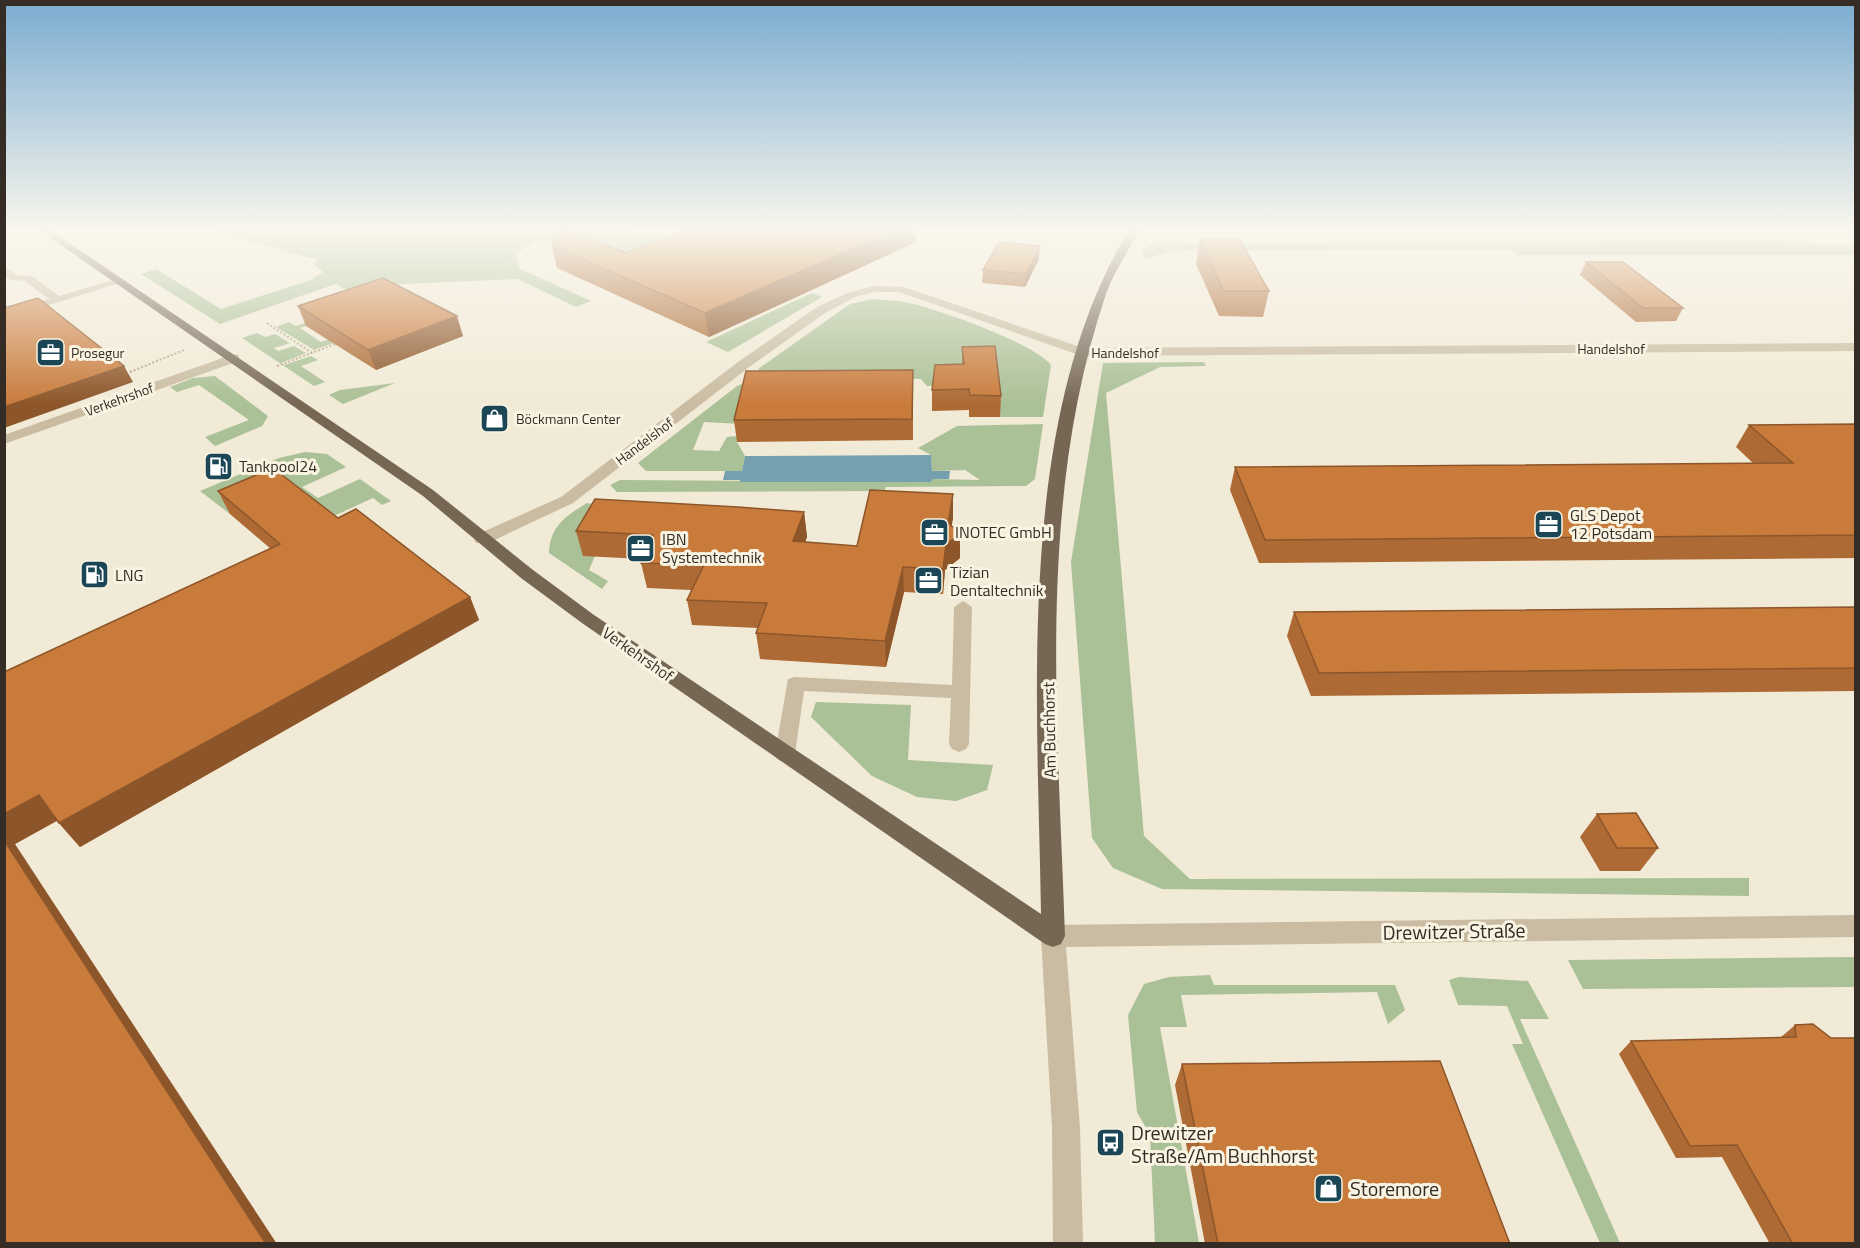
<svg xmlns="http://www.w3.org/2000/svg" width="1860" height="1248" font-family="'Titillium Web',sans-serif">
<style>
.green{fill:#aac096}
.water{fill:#75a1af}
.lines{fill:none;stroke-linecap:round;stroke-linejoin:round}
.path{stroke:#b5a68d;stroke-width:2;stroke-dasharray:2 2;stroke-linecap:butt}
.minor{fill:#c9bca2;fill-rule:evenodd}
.major{fill:#766755;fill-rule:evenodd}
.wall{fill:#ad6a34}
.shaded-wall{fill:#8d562a}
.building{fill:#c97b3c;stroke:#8d562a;stroke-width:1.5}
.labels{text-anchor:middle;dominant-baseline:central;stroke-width:6;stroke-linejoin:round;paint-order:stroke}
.far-street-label{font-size:14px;fill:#342c25;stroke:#f9f3e2}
.far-poi-label{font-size:14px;fill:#342c25;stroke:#f9f3e2;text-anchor:start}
.poi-label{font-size:16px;fill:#342c25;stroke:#f9f3e2;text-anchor:start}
.street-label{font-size:16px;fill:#342c25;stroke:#f9f3e2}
.near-street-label{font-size:20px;fill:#342c25;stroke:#f9f3e2}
.near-poi-label{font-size:20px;fill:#342c25;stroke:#f9f3e2;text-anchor:start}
</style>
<rect width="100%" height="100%" fill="#f1ead6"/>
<path class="green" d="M 209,230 L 627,230 L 658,237 L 642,258 L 591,243 L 535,240 L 516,254 L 520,269 L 591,301 L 576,307 L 518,279 L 358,286 L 347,290 L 336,284 L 220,324 L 141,274 L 156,269 L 221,309 L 311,280 L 323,272 L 313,263 L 318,260 Z
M 1775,239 L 1819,245 L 1856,245 L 1855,255 L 1518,255 L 1510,249 L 1170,251 L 1145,259 L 1142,251 L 1157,242 L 1206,244 Z
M 812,293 L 822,297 L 728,352 L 706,342 Z
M 390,297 L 300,328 L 321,342 L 340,335 L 336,342 L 314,350 L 276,327 L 289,322 L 296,326 L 367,301 Z
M 873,299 C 883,300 895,300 905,302 C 935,308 1034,343 1051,365 L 1043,417 L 1000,417 L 963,385 L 927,386 L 921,379 L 764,375 L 758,369 L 850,304 Z
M 257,333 L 265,337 L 275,334 L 290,343 L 274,348 L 278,351 L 294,346 L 306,353 L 281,363 L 284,365 L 311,356 L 318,360 L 301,366 L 325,382 L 314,386 L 242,338 Z
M 1204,362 L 1206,366 L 1160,367 L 1106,393 L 1144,836 L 1190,879 L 1749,878 L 1749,896 L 1162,889 L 1113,868 L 1092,838 L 1071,562 L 1103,363 Z
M 215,376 L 268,416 L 262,426 L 215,446 L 205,437 L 249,420 L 199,385 L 177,392 L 170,387 L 193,378 Z
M 751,380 L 741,424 L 704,422 L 693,450 L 719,451 L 727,437 L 738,436 L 737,442 L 745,456 L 742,471 L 646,471 L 638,463 L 737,386 Z
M 395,383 L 343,404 L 329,395 L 340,390 Z
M 1043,424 L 1035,479 L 1026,486 L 886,487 L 884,491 L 617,492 L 610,485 L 620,480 L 931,482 L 933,479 L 980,480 L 965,470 L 932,471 L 931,455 L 918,448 L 957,426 Z
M 305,452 L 327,454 L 346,467 L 302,487 L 318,498 L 360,479 L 391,501 L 382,505 L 373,498 L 323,521 L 285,490 L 230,514 L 200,491 L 279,458 Z
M 587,503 L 601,506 L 595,556 L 589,570 L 608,581 L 602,589 L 549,553 C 550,526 566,516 587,503 Z
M 816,702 L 911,705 L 908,760 L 993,765 L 987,790 L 956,801 L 917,797 L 872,776 L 811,717 Z
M 1855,957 L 1855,987 L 1583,989 L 1568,960 Z
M 1210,975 L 1214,985 L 1395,985 L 1405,1010 L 1388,1024 L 1377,992 L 1181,995 L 1187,1027 L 1160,1027 L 1199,1243 L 1155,1243 L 1150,1135 L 1137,1112 L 1128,1015 L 1144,984 L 1169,977 Z
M 1459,977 L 1528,981 L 1549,1019 L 1520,1019 L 1620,1243 L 1600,1243 L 1512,1044 L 1523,1044 L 1507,1006 L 1458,1005 L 1449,980 Z"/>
<path class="water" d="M 931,455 L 932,471 L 950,471 L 949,479 L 933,479 L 931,482 L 740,482 L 740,480 L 723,480 L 725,471 L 742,471 L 745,456 Z"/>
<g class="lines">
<path class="path" d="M 267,323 L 312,353
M 277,366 L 338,343
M 130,372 L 184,350"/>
<path class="minor" d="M 4,267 L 17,275 L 32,276 L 59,296 L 120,278 L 126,281 L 4,319 L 4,312 L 49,299 L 25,281 L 10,280 L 4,276 Z
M 874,286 L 904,287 L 1083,348 L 1856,343 L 1856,351 L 1082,356 L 899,292 L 874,292 L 855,297 L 825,313 L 748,368 L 573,503 L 488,543 L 476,543 L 474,539 L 476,535 L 561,497 L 738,362 L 817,307 L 847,293 Z
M 234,354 L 239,355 L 239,361 L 4,444 L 4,435 Z
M 963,601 L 972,607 L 969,744 L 966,749 L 959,752 L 952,749 L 949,744 L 951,698 L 804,691 L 795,754 L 792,760 L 785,762 L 778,760 L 775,754 L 788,679 L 795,677 L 952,685 L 954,607 Z
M 1856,915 L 1856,937 L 1066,947 L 1080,1128 L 1083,1244 L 1053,1244 L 1052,1128 L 1041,936 L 1045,928 L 1053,925 Z"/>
<path class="major" d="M 39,230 L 50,230 L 433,490 L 533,570 L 594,615 L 1041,914 C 1038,700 1014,418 1129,230 L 1139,230 C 1129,251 1114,271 1106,294 C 1036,500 1058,722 1065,936 L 1061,944 L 1053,947 L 1045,944 L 582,623 L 521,578 L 423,496 Z"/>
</g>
<path class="wall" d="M 686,230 L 915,230 L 916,242 L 709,337 L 557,268 L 552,246 L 626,253 Z
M 1200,240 L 1269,291 L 1263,317 L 1219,316 L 1196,264 Z
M 1039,259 L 1025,287 L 982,283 L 983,270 Z
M 1586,262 L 1683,308 L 1676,321 L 1636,322 L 1580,275 Z
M 298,306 L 463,336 L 376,370 L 306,326 Z
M 962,347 L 1001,396 L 1000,417 L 969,417 L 969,410 L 932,411 L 932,390 L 962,364 Z
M 913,370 L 913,440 L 737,442 L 734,420 Z
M 1856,424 L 1856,558 L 1259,563 L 1230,490 L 1235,467 L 1754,464 L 1736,447 L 1749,425 Z
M 218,491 L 338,518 L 470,597 L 479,620 L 80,847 L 57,821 L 15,844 L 4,1244 L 4,672 L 271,549 L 230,514 Z
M 804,512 L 807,537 L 805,542 L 857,546 L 953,518 L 951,525 L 960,558 L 945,570 L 943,594 L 904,592 L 886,667 L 760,659 L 756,633 L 758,628 L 692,625 L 687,600 L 691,590 L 647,588 L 641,563 L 643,559 L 583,556 L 576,531 Z
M 1856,607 L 1856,691 L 1311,696 L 1287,636 L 1294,612 Z
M 1597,814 L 1658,848 L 1640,871 L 1600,871 L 1580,837 Z
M 1795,1025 L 1856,1244 L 1770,1244 L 1722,1157 L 1676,1158 L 1619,1054 L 1631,1041 L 1780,1038 Z
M 1182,1064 L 1510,1244 L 1205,1244 L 1175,1085 Z"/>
<path class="shaded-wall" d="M 895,230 L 915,230 L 916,242 L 709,337 L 705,313 Z
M 1040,246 L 1039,259 L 1025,287 L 1026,274 Z
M 457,316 L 463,336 L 376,370 L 368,350 Z
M 124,366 L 133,382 L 4,428 L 4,407 Z
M 953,494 L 953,518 L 949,542 L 960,533 L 960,558 L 945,570 L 943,594 L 943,569 L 948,523 Z
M 804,512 L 807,537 L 796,566 L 793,541 Z
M 903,567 L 904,592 L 886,667 L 885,641 Z
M 470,597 L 479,620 L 80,847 L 59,823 Z
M 39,795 L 61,818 L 15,844 L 277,1244 L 266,1244 L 4,840 L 4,814 Z"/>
<path class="building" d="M 559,230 L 566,230 L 626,253 L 686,230 L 895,230 L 705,313 L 552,246 Z
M 1200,240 L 1240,240 L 1269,291 L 1224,291 Z
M 999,242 L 1040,246 L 1026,274 L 983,270 Z
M 1586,262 L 1623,262 L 1683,308 L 1643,308 Z
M 383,278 L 457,316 L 368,350 L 298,306 Z
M 38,298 L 124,366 L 4,407 L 4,308 Z
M 995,346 L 1001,396 L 970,395 L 969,389 L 932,390 L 935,365 L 964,364 L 962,347 Z
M 913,370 L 912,419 L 734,420 L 746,371 Z
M 1856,424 L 1856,535 L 1265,540 L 1235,467 L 1793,463 L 1749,425 Z
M 273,468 L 338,518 L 356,509 L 470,597 L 59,823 L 39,795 L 4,814 L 4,672 L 280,544 L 218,491 Z
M 870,490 L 953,494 L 948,523 L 960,533 L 946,545 L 943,569 L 903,567 L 885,641 L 756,633 L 767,603 L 687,600 L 704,565 L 641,563 L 653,535 L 576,531 L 595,499 L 738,507 L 804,512 L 793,541 L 857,546 Z
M 1856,607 L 1856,668 L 1319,673 L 1294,612 Z
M 1636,813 L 1658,848 L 1617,848 L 1597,814 Z
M 4,840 L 266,1244 L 4,1244 Z
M 1813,1024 L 1831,1038 L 1856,1038 L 1856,1244 L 1793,1244 L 1737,1145 L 1690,1146 L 1631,1041 L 1796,1037 L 1795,1025 Z
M 1440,1061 L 1510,1244 L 1218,1244 L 1182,1064 Z"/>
<linearGradient id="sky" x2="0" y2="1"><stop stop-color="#7aacd1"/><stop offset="0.57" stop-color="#f9f6ed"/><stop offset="1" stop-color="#f9f6ed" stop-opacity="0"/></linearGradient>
<rect width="1860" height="404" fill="url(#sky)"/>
<defs>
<symbol id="office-square" viewBox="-11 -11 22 22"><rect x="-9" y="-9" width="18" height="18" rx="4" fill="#1a4656" stroke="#f9f3e2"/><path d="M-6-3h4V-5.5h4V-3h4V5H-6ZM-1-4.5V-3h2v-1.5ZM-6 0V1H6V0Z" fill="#fff"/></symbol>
<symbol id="shop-square" viewBox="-11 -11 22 22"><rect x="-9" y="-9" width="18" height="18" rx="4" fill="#1a4656" stroke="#f9f3e2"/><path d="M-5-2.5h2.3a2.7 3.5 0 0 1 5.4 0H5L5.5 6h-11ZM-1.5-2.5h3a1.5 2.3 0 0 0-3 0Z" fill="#fff"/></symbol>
<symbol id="fuel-square" viewBox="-11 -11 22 22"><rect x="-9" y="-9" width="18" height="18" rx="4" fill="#1a4656" stroke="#f9f3e2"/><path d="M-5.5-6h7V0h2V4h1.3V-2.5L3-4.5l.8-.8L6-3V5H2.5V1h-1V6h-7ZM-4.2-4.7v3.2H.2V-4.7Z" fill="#fff"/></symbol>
<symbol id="bus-square" viewBox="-11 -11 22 22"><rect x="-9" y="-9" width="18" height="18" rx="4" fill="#1a4656" stroke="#f9f3e2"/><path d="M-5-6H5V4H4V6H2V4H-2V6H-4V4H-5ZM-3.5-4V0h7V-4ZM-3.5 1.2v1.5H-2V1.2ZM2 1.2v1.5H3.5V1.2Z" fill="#fff"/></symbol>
</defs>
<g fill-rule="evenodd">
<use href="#office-square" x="34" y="336" width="33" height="33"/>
<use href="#shop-square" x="478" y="402" width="33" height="33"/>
<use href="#fuel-square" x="202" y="450" width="33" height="33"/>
<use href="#office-square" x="1532" y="508" width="33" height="33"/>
<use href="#office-square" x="918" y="516" width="33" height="33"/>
<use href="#office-square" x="624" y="532" width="33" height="33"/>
<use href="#fuel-square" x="78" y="558" width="33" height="33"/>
<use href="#office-square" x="912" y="564" width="33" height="33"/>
<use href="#bus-square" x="1094" y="1126" width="33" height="33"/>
<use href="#shop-square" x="1312" y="1172" width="33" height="33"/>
</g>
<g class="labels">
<g class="far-street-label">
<text x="1611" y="348">Handelshof</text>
<text x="1125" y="352">Handelshof</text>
<text transform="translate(119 399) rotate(-20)">Verkehrshof</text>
<text transform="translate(644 441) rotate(-37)">Handelshof</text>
</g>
<g class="far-poi-label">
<text x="71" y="352">Prosegur</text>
<text x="516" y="418">Böckmann Center</text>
</g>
<g class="poi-label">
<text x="239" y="466">Tankpool24</text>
<text x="1570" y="515">GLS Depot<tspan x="1570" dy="18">12 Potsdam</tspan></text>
<text x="955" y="532">INOTEC GmbH</text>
<text x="662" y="539">IBN<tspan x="662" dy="18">Systemtechnik</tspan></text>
<text x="950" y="572">Tizian<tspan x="950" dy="18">Dentaltechnik</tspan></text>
<text x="115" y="575">LNG</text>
</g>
<g class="street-label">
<text transform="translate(638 654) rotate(35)">Verkehrshof</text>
<text transform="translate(1049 730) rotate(-91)">Am Buchhorst</text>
</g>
<g class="near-street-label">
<text transform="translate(1454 931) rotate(-1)">Drewitzer Straße</text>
</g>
<g class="near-poi-label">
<text x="1131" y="1132">Drewitzer<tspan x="1131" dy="23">Straße/Am Buchhorst</tspan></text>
<text x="1350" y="1188">Storemore</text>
</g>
</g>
<rect width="1860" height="1248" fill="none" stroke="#342c25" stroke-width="12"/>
</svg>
